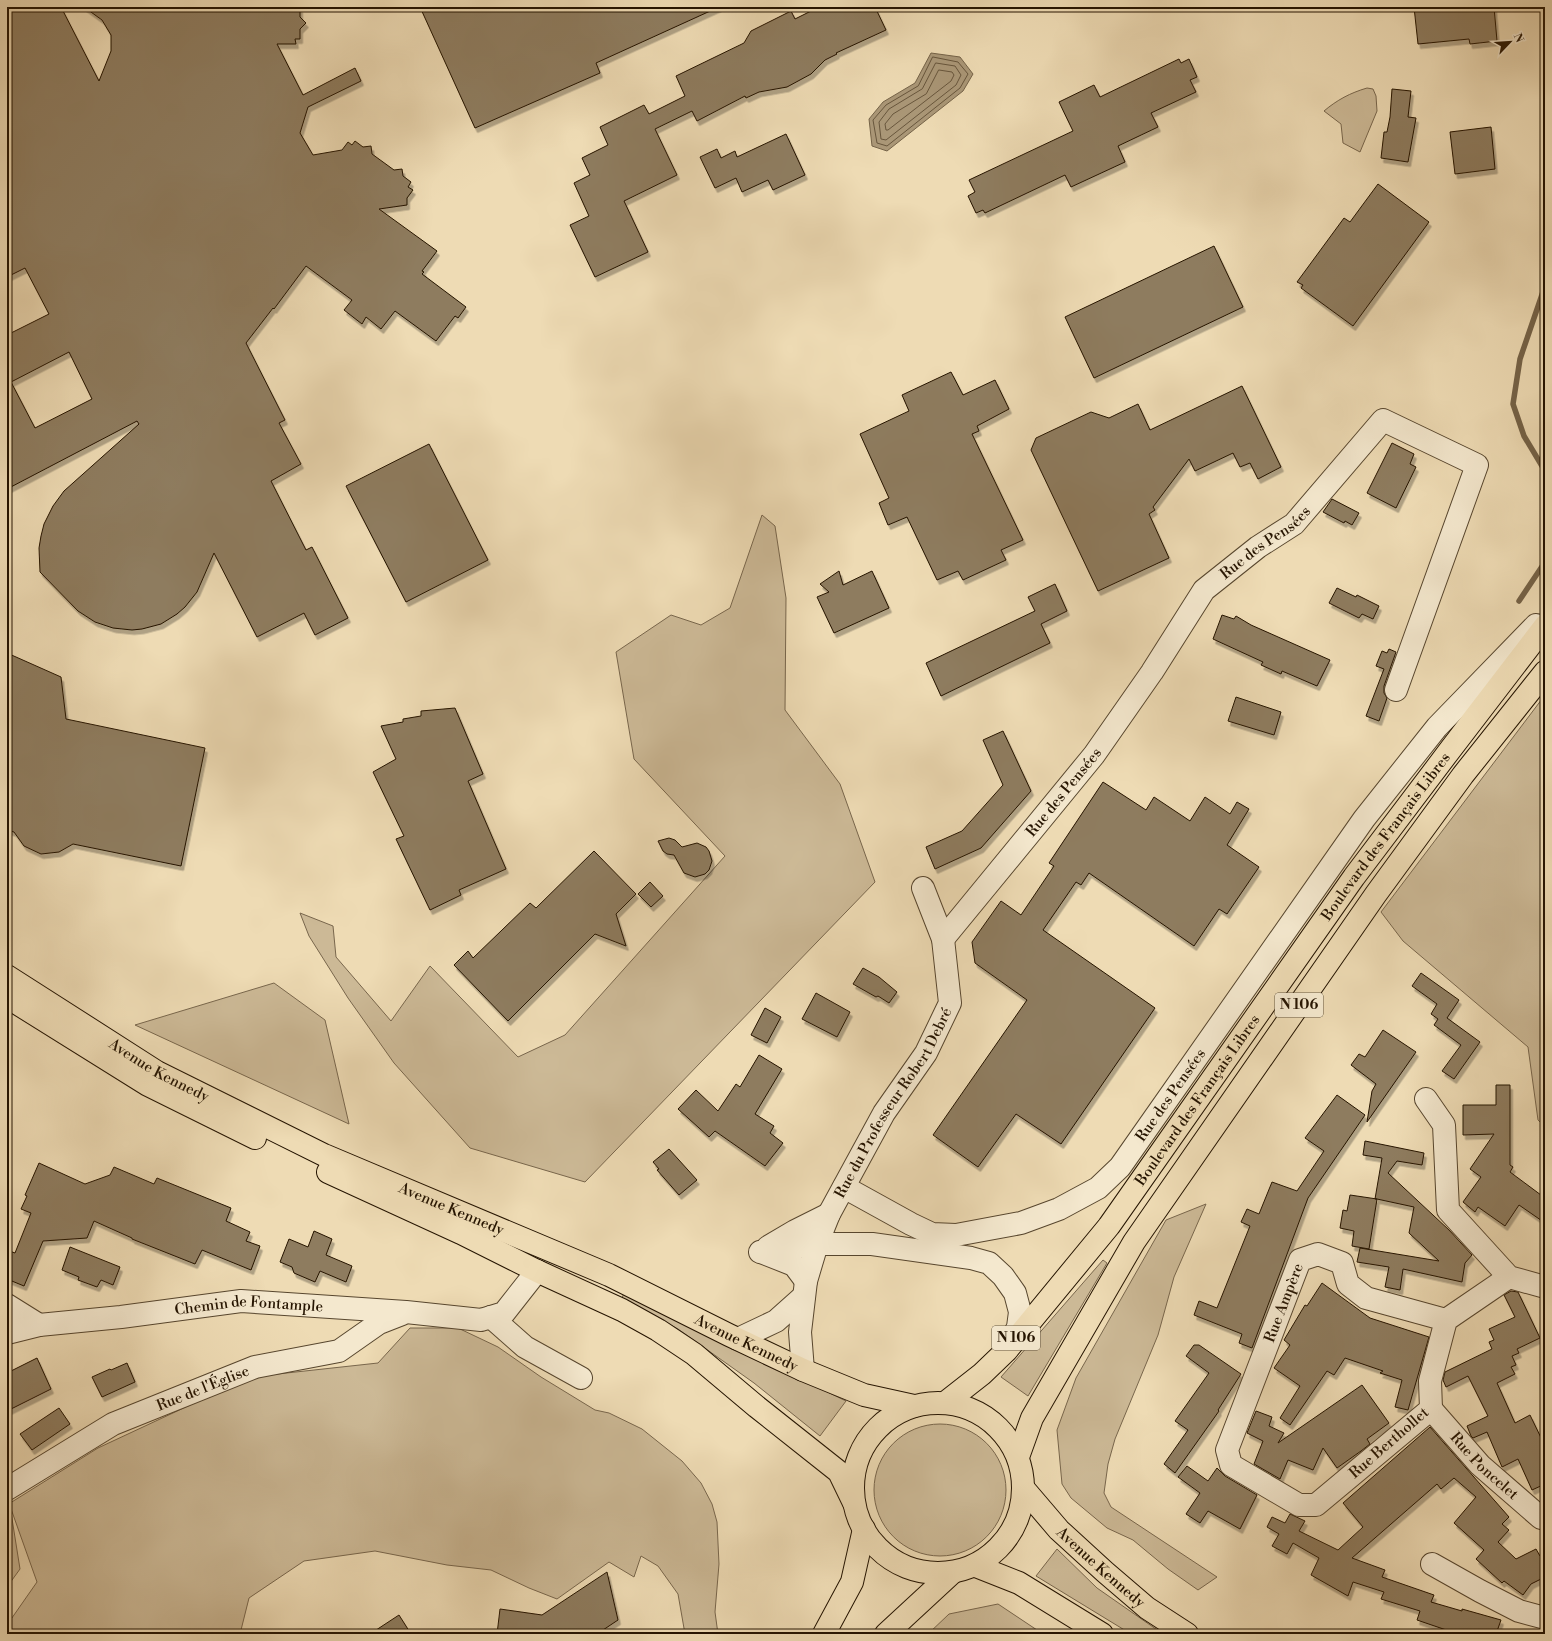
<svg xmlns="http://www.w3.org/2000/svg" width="1552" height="1641" font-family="'Libre Bodoni',serif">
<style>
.green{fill:#ccb996;stroke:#78664c}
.water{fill:#aa9777;stroke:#756348}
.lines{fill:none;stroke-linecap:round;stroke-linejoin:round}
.shore{stroke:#68563c;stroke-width:1}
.stream{stroke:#756348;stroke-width:5.5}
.building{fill:#8e7b5e;stroke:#251401;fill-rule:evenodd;filter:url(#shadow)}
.minor-casing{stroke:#57462e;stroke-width:24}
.major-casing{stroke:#251401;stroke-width:24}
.minor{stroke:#f4e8ce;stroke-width:22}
.major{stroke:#eedbb4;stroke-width:22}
.labels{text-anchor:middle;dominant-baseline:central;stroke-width:4;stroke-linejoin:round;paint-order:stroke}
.shield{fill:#f4e8ce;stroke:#63543e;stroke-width:1}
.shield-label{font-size:14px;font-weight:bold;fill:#251401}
.street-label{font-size:15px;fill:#251401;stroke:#f4e8ce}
</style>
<defs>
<filter id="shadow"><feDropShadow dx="2.5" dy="4.5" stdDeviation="0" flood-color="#0004"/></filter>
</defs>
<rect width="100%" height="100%" fill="#eedbb4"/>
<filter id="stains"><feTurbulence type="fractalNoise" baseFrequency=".005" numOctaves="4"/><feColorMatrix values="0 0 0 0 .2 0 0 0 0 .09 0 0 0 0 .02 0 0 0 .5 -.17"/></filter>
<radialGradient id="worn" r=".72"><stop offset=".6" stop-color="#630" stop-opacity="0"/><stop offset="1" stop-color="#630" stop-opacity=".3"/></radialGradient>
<path class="green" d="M 1367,88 L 1373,89 L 1376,96 L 1377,111 L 1360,152 L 1343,143 L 1341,124 L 1324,111 C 1337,100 1350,93 1367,88 Z
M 762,515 L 775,526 L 786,598 L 785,710 L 840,784 L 875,882 L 585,1182 L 470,1148 L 394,1063 L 348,998 L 309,936 L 300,913 L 333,926 L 336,957 L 391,1021 L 430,966 L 518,1057 L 565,1035 L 725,856 L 634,759 L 616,652 L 671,615 L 701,625 L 730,608 Z
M 1545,695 L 1545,1127 L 1538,1120 L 1528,1047 L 1403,941 L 1381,912 Z
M 274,983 L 325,1020 L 349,1124 L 135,1025 Z
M 1206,1204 L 1174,1277 L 1158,1335 L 1115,1439 L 1108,1464 L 1104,1493 L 1111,1507 L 1217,1577 L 1198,1590 L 1168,1569 L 1133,1540 L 1107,1528 L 1071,1498 L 1062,1484 L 1057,1430 L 1076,1378 L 1166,1220 Z
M 1103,1260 L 1107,1263 L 1028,1396 L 1001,1377 Z
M 624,1293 L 846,1401 L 820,1436 L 754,1383 L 678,1329 L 622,1298 Z
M 410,1328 L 458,1328 L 498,1347 L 541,1377 L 595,1410 L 609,1413 L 642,1429 L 682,1461 L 701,1483 L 712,1504 L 717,1522 L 719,1564 L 715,1612 L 718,1634 L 685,1634 L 678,1594 L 658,1566 L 641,1556 L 634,1577 L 609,1562 L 557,1599 L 529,1588 L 491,1570 L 447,1565 L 375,1551 L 304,1561 L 249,1598 L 240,1634 L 7,1634 L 7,1625 L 37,1582 L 10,1506 L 20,1569 L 7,1587 L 7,1505 L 98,1448 L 250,1377 L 378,1363 Z
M874 1490a66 66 0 1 1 132 0a66 66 0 1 1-132 0Z
M 1057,1549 L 1097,1588 L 1163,1634 L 1131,1634 L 1036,1576 Z
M 998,1604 L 1043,1634 L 928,1634 L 949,1614 Z"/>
<path class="water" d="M 931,53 L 960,57 L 973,74 L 963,91 L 887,151 L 872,146 L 869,119 L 883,102 L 915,83 Z"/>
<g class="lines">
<path class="shore" d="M 933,57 L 958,62 L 968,74 L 960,88 L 887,146 L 877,143 L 873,120 L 886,105 L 918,86 Z
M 936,63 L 955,66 L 961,75 L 956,85 L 886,140 L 881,139 L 879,122 L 889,109 L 922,89 Z
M 939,70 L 952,72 L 954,75 L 951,81 L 888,130 L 886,130 L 885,124 L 893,114 L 926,94 Z"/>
<path class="stream" d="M 1545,286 L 1520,359 L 1513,404 L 1524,436 L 1545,471
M 1519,601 L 1545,562"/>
</g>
<path class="building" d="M 7,7 L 61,7 L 99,81 L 111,51 L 111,35 L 102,20 L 84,7 L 295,7 L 300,8 L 300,17 L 306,23 L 300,29 L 300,39 L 295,39 L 296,44 L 277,44 L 303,95 L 355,68 L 361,81 L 308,107 L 300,133 L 313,155 L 342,150 L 348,142 L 352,145 L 355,141 L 363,147 L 371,146 L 372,154 L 394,170 L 402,169 L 403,176 L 411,182 L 408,187 L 413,190 L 407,198 L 407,205 L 379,209 L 437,251 L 422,271 L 424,272 L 422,274 L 466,307 L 458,318 L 455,316 L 436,341 L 395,311 L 381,329 L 366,317 L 362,324 L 344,310 L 352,300 L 306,266 L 274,309 L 273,308 L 246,343 L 285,420 L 279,423 L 301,464 L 271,481 L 306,550 L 312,547 L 348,618 L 315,635 L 304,613 L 257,637 L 214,553 L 197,592 L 185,607 L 177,614 L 161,624 L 142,629 L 132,630 L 113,628 L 95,622 L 78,611 L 40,572 L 39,548 L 41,536 L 44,524 L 53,506 L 64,491 L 139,424 L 137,421 L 7,489 L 7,335 L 49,314 L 25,268 L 7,277 ZM 69,352 L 92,399 L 35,428 L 11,382 Z
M 420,7 L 719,7 L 596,63 L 600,73 L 475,128 Z
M 819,7 L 875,7 L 886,30 L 836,53 L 837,54 L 825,60 L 811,74 L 787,87 L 759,92 L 746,98 L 745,96 L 697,121 L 692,111 L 655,129 L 677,175 L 624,201 L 648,252 L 595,277 L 570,225 L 589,216 L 574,183 L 590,175 L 582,158 L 608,145 L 600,127 L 644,105 L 649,114 L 685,96 L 676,76 L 744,43 L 751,31 L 791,11 L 795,19 Z
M 1414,7 L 1494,7 L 1497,41 L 1470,44 L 1469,39 L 1418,44 Z
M 1179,59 L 1181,63 L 1189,59 L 1197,77 L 1190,80 L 1196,92 L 1151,113 L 1158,127 L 1118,146 L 1125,162 L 1071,187 L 1065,175 L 985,213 L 983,210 L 976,213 L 968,196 L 975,192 L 969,180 L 1073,131 L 1059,102 L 1094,85 L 1100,97 Z
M 1392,89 L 1411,91 L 1408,117 L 1416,118 L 1408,162 L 1381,158 L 1384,132 L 1387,132 L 1390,117 Z
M 1491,127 L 1495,169 L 1455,174 L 1450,132 Z
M 786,134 L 805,175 L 773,190 L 768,180 L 742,192 L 736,178 L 715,188 L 700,157 L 717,149 L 721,158 L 735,151 L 737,157 Z
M 1378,184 L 1429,222 L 1353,326 L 1301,288 L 1303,285 L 1297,282 L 1344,218 L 1350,222 Z
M 1214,246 L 1243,307 L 1094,378 L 1065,317 Z
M 951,372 L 963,395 L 995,380 L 1009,409 L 977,426 L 979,431 L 972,434 L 1023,540 L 1001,550 L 1006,560 L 963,580 L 958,571 L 937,580 L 907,517 L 888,525 L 879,503 L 889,498 L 860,434 L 909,411 L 902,395 Z
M 1242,386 L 1281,467 L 1258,479 L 1250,463 L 1240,467 L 1233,453 L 1195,471 L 1189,459 L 1153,507 L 1155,510 L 1149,514 L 1169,558 L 1098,591 L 1031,450 L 1036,438 L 1091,412 L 1109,418 L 1138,404 L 1150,430 Z
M 1392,443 L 1414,454 L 1410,464 L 1416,467 L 1396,508 L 1367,493 Z
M 429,444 L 488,560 L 406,602 L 346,486 Z
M 1332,499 L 1359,513 L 1352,525 L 1345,521 L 1344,523 L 1323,512 Z
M 839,571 L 843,585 L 872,571 L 889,608 L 834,633 L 817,597 L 829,592 L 820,584 Z
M 1055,584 L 1067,611 L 1041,624 L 1050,643 L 941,696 L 926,663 L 1035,611 L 1028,597 Z
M 1337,588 L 1356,597 L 1357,595 L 1379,606 L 1373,619 L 1362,614 L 1359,618 L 1329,603 Z
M 1222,615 L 1234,619 L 1236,616 L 1251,625 L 1330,660 L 1317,686 L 1282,671 L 1281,674 L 1261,665 L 1263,662 L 1213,639 Z
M 1389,649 L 1396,652 L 1384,686 L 1384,693 L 1387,698 L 1379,721 L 1366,716 L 1384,669 L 1376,666 L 1382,651 L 1387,653 Z
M 7,653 L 61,677 L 66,719 L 205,748 L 181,866 L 73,844 L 59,852 L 41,854 L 24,846 L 14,832 L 7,830 Z
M 1236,697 L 1281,712 L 1274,735 L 1228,721 Z
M 455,708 L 483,774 L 468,781 L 506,869 L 459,890 L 461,895 L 430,910 L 396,839 L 404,836 L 373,772 L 396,759 L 381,726 L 403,722 L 403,719 L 421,716 L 421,711 Z
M 1003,731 L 1031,791 L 981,848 L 935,869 L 926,847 L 962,831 L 1003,785 L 983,740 Z
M 1103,782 L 1146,810 L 1154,797 L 1190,821 L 1205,797 L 1230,814 L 1237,802 L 1249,809 L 1227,845 L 1259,867 L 1227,914 L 1219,909 L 1194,946 L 1089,873 L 1081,885 L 1076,882 L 1043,930 L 1155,1008 L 1061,1144 L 1016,1114 L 978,1167 L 933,1135 L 1027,1000 L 975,963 L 972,942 L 1001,901 L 1021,915 L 1054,866 L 1049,863 Z
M 669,838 L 675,840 L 682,847 L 697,843 L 706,847 L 709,851 L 712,861 L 709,870 L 705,874 L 695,877 L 684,873 L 674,855 L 667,854 L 663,851 L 658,841 Z
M 594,851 L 636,894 L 616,914 L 626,946 L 595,934 L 508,1021 L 454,965 L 468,951 L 473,958 L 530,903 L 536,908 Z
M 650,882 L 663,896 L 651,907 L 638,894 Z
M 863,968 L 879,977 L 897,992 L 889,1003 L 878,996 L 876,997 L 853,984 Z
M 1421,973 L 1459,1000 L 1447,1018 L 1480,1042 L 1454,1079 L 1442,1071 L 1461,1045 L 1434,1025 L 1438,1019 L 1431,1014 L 1437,1004 L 1412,986 Z
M 816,993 L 850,1012 L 837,1037 L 802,1019 Z
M 765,1008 L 781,1017 L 767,1043 L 751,1035 Z
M 1383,1030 L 1416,1052 L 1367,1122 L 1372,1091 L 1376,1084 L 1351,1065 L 1359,1054 L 1365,1057 Z
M 759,1055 L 782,1069 L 755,1114 L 774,1126 L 770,1133 L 783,1143 L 765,1166 L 715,1131 L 709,1137 L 678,1109 L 696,1090 L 718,1111 L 736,1084 L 740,1087 Z
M 1496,1085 L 1510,1085 L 1510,1165 L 1513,1167 L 1510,1172 L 1545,1198 L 1545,1223 L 1519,1205 L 1505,1226 L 1478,1207 L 1475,1212 L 1463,1202 L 1481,1177 L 1470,1169 L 1494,1134 L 1463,1135 L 1463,1105 L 1496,1105 Z
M 1337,1095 L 1365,1115 L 1308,1198 L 1252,1348 L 1239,1343 L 1242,1334 L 1194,1315 L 1199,1301 L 1217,1308 L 1250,1226 L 1241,1222 L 1247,1209 L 1259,1214 L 1272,1182 L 1297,1191 L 1324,1151 L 1305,1138 Z
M 1365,1141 L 1424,1153 L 1422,1165 L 1397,1161 L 1388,1173 L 1449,1230 L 1472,1255 L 1465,1263 L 1462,1282 L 1403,1269 L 1400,1290 L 1385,1287 L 1389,1267 L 1357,1262 L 1360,1248 L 1439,1261 L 1409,1233 L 1414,1207 L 1377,1199 L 1369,1249 L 1352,1246 L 1354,1231 L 1340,1228 L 1343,1210 L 1347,1211 L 1350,1195 L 1377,1199 L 1375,1199 L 1382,1158 L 1363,1155 Z
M 669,1149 L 697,1180 L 679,1195 L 657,1170 L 659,1169 L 653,1162 Z
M 39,1163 L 85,1184 L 110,1175 L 114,1167 L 154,1184 L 157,1178 L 231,1208 L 226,1221 L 250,1232 L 246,1241 L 260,1246 L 251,1270 L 202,1250 L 195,1264 L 132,1239 L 132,1238 L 94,1221 L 87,1238 L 43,1241 L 24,1286 L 7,1279 L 7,1250 L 15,1253 L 31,1213 L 21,1209 L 27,1196 L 25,1195 Z
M 314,1231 L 332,1239 L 326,1255 L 352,1266 L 346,1282 L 320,1271 L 315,1282 L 294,1273 L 292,1267 L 280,1262 L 289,1239 L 308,1247 Z
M 70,1247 L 120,1267 L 113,1285 L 101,1280 L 97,1287 L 78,1280 L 79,1277 L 62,1270 Z
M 1322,1283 L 1370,1318 L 1429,1337 L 1408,1410 L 1395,1407 L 1402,1380 L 1380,1373 L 1383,1371 L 1345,1358 L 1334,1375 L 1327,1371 L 1290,1425 L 1280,1418 L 1300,1386 L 1274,1368 L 1290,1345 L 1284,1340 L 1305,1305 L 1307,1306 Z
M 1511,1291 L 1518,1292 L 1540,1338 L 1517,1349 L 1519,1353 L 1512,1356 L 1516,1365 L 1511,1367 L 1515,1374 L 1497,1383 L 1515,1423 L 1530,1415 L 1545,1446 L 1545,1484 L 1532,1490 L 1518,1459 L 1502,1467 L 1487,1432 L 1473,1438 L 1471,1436 L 1467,1426 L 1488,1416 L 1468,1376 L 1446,1387 L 1443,1380 L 1445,1372 L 1492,1349 L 1489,1342 L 1494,1340 L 1489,1329 L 1515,1317 L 1504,1295 Z
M 1194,1345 L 1199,1345 L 1241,1374 L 1218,1410 L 1219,1411 L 1175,1473 L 1164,1464 L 1188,1430 L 1175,1421 L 1209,1373 L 1186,1356 Z
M 37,1358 L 51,1389 L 7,1411 L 7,1373 Z
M 127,1363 L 135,1382 L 102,1397 L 92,1377 L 110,1369 L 111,1370 Z
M 1362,1385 L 1389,1423 L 1367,1439 L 1370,1444 L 1361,1451 L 1337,1468 L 1323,1448 L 1313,1470 L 1288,1460 L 1280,1479 L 1254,1464 L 1263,1441 L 1247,1433 L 1256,1411 L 1272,1417 L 1269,1426 L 1284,1433 L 1278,1443 Z
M 59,1408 L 70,1424 L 32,1450 L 20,1434 Z
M 1430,1427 L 1509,1517 L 1502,1524 L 1509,1530 L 1498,1542 L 1516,1559 L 1536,1549 L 1540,1556 L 1545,1554 L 1545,1577 L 1531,1584 L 1523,1595 L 1504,1581 L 1502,1583 L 1476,1559 L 1484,1550 L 1454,1523 L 1476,1497 L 1454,1478 L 1441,1489 L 1437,1484 L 1352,1558 L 1385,1570 L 1382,1577 L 1434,1595 L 1431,1602 L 1462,1611 L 1462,1609 L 1501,1620 L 1496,1634 L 1458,1634 L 1417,1620 L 1420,1611 L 1381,1599 L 1384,1592 L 1353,1582 L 1348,1596 L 1311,1575 L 1319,1558 L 1293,1543 L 1287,1554 L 1272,1546 L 1279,1534 L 1267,1527 L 1272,1517 L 1285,1523 L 1290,1514 L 1305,1521 L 1299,1531 L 1338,1550 L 1363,1527 L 1343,1503 Z
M 1187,1466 L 1208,1481 L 1217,1468 L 1225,1476 L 1257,1495 L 1240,1529 L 1208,1511 L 1200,1523 L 1186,1514 L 1200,1493 L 1178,1477 Z
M 607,1572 L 618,1620 L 597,1634 L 497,1634 L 500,1609 L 542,1615 Z
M 399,1615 L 411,1634 L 370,1634 Z"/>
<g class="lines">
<defs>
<g id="minor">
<path id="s1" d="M 943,939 L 1094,755 L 1152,672 L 1204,590 L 1258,547 L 1294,524 L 1383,420 L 1477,465 L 1396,690"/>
<path d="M 1426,1099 L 1444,1125 L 1448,1210 L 1509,1277 L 1545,1287"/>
<path id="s2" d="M 844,1187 L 911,1224 L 932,1234 L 956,1235 L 1021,1223 L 1059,1209 L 1098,1188 L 1120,1167 L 1364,819 L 1437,727 L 1536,625"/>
<path d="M 768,1247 L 795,1231 L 829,1214"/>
<path d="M 760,1252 L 817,1244 L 872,1244 L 971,1258 L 989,1263 L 1003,1276 L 1015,1293 L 1020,1312 L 1018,1327 L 1009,1345"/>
<path d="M 761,1252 L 794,1265 L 806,1281"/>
<path d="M 7,1305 L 39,1325"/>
<path d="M 491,1317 L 525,1347 L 581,1378"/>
<path id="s3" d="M 1446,1320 L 1430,1381 L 1431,1409 L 1316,1505 L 1299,1505 L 1231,1465 L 1227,1450 L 1300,1260 L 1318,1254 L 1342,1263 L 1348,1284 L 1366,1298 L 1446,1320 L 1509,1277"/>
<path id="s4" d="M 7,1333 L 39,1325 L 121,1317 L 241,1301 L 406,1312 L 481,1320 L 504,1313 L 537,1271"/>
<path d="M 738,1339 L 776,1321 L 804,1296"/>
<path id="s5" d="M 803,1370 L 800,1332 L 806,1281 L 817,1244 L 829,1214 L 884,1113 L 926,1053 L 950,1003 L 943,939 L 923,888"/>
<path id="s6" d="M 1431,1409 L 1480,1465 L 1541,1518 L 1545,1516"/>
<path id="s7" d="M 7,1489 L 113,1424 L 255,1367 L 339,1351 L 379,1323 L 402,1314"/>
<path d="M 1432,1564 L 1480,1591 L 1519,1611 L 1545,1618"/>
</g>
<g id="major">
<path id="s8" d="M 7,976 L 157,1072 L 324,1155 L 609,1275 L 729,1335 L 803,1370 L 864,1395 L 914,1406"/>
<path d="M 7,997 L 148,1085 L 255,1138"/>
<path d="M 328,1172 L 461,1233 L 537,1271 L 622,1310 L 658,1330 L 694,1354 L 757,1407 L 839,1472 L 854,1503"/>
<path id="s9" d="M 945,1403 L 982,1374 L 1007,1350 L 1109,1226 L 1354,877 L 1450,750 L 1545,626"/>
<circle cx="938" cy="1488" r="85"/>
<path d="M 1018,1457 L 1032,1418 L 1134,1242 L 1376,894 L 1463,775 L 1545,672"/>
<path id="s10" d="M 1024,1489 L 1059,1530 L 1105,1572 L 1147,1608 L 1187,1634"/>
<path d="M 976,1566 L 1019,1583 L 1102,1634"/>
<path d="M 824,1634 L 852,1582 L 864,1529"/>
<path d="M 886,1634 L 952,1573"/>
</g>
</defs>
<use href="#minor" class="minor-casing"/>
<use href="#major" class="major-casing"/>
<use href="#minor" class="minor"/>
<use href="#major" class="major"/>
</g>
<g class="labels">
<g class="shield">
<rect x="1275" y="993" width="48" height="24" rx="3"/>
<rect x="992" y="1326" width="48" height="24" rx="3"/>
</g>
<g class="shield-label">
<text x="1299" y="1005">N 106</text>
<text x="1016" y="1338">N 106</text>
</g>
<g class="street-label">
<text stroke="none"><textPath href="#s1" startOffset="514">Rue des Pensées</textPath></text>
<text stroke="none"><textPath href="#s1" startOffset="190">Rue des Pensées</textPath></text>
<text stroke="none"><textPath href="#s9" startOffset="720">Boulevard des Français Libres</textPath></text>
<text stroke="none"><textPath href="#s8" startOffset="179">Avenue Kennedy</textPath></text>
<text stroke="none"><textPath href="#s2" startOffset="393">Rue des Pensées</textPath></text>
<text stroke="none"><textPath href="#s9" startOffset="396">Boulevard des Français Libres</textPath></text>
<text stroke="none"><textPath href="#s5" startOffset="289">Rue du Professeur Robert Debré</textPath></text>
<text stroke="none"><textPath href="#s8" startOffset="503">Avenue Kennedy</textPath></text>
<text stroke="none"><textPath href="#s3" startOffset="510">Rue Ampère</textPath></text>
<text stroke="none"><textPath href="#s4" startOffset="244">Chemin de Fontample</textPath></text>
<text stroke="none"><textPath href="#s8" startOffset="827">Avenue Kennedy</textPath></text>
<text stroke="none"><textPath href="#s7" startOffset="221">Rue de l'Église</textPath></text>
<text transform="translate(1389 1443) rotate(-41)">Rue Berthollet</text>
<text stroke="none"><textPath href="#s6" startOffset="78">Rue Poncelet</textPath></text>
<text stroke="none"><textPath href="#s10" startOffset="110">Avenue Kennedy</textPath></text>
</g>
</g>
<rect width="1552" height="1641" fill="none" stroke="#eedbb4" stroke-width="24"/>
<rect x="8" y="8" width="1536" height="1625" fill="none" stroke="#251401" stroke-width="2"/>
<rect x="12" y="12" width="1528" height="1617" fill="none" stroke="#251401"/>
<g transform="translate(1510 42) rotate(65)" stroke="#f4e8ce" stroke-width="3" paint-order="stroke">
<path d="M0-3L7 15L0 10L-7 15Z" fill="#251401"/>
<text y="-6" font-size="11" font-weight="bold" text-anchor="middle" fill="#251401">N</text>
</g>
<rect width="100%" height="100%" filter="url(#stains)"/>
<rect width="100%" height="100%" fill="url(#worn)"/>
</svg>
